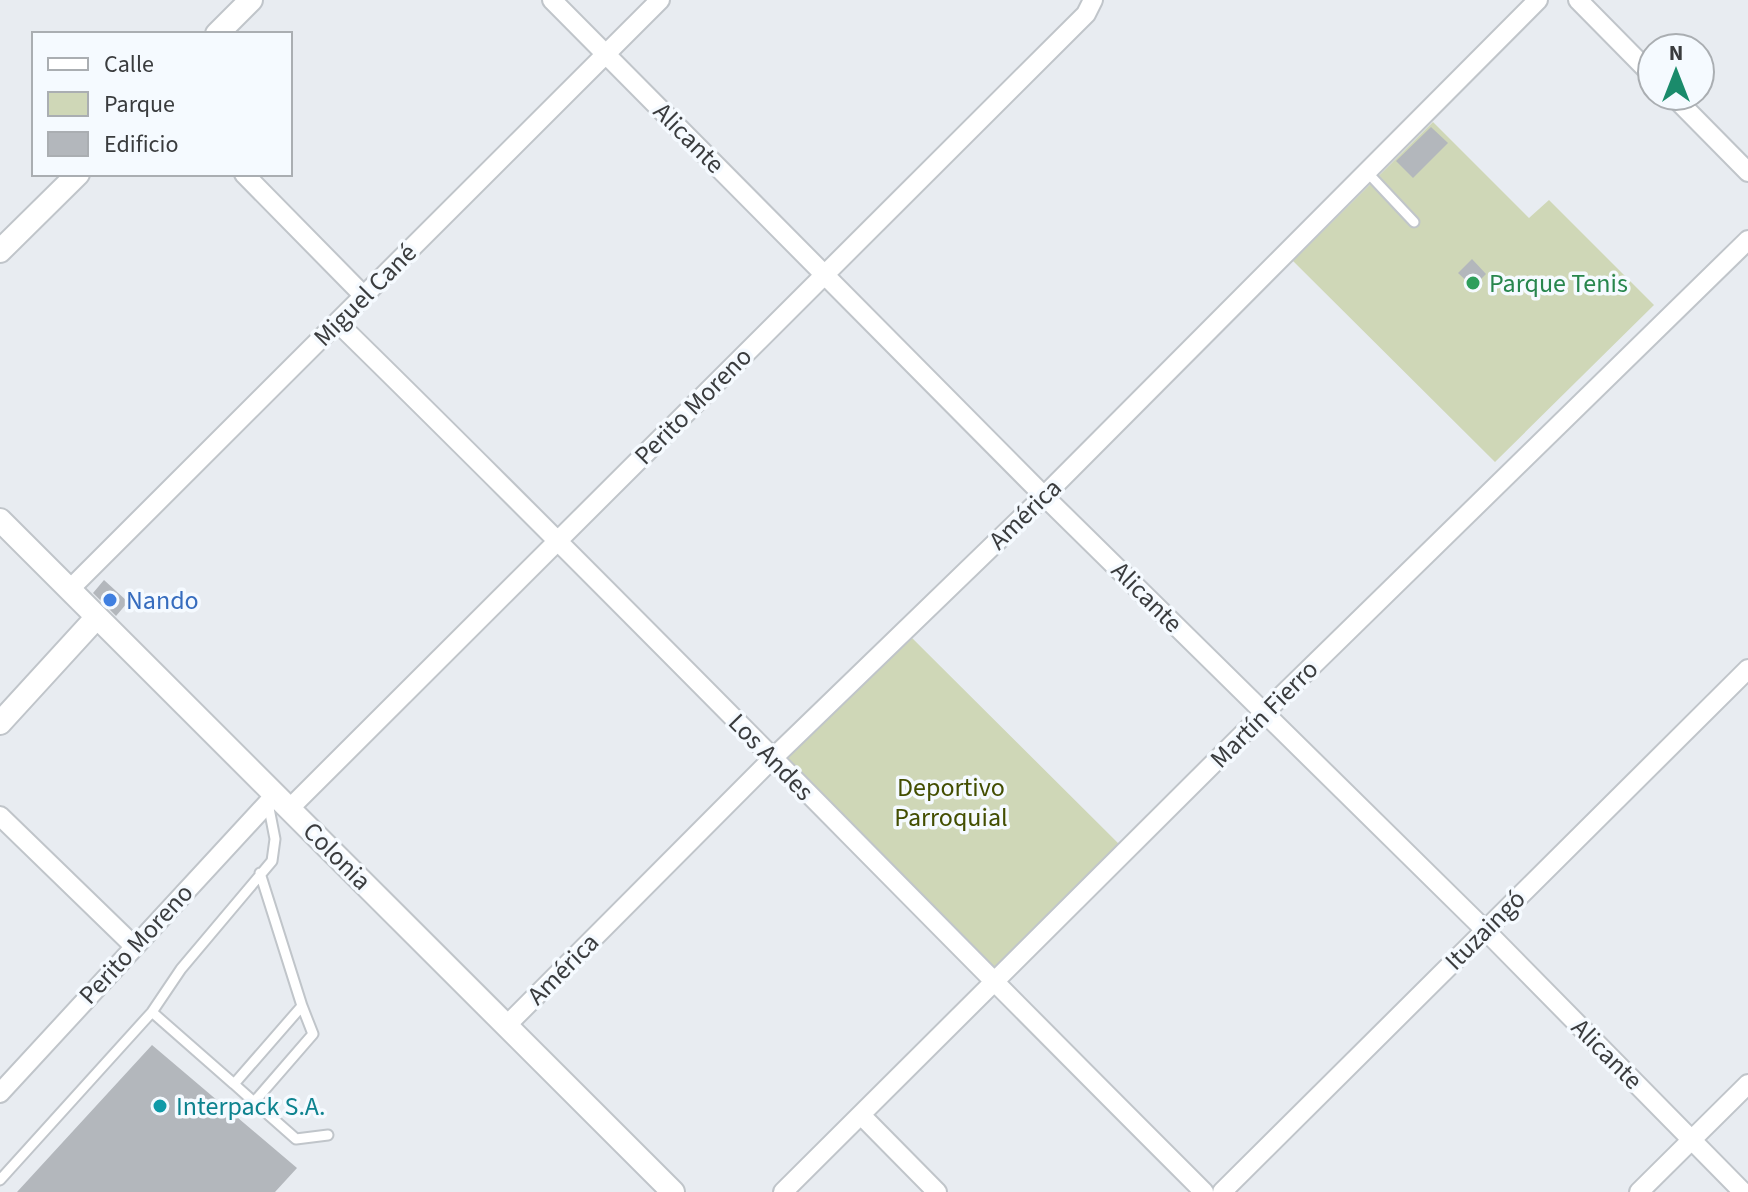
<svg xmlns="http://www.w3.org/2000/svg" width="1748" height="1192" font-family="'Source Sans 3',sans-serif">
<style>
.green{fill:#cfd7b7}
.building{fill:#b3b7bc}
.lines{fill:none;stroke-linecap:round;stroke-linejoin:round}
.service-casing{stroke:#c0c5ca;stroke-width:13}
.minor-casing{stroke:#c0c5ca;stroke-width:22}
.tertiary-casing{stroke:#c0c5ca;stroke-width:26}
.service{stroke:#fff;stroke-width:9}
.minor{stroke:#fff;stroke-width:18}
.tertiary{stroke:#fff;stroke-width:22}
.leisure-dot{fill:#2e9e5b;stroke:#f5faff;stroke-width:3}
.shop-dot{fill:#3f7fe0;stroke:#f5faff;stroke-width:3}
.culture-dot{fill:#0f9aa8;stroke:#f5faff;stroke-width:3}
.labels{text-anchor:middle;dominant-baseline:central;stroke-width:7;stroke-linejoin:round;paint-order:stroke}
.street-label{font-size:26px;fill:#3a3c3e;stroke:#f5faff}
.leisure-label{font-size:26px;fill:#27864d;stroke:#f5faff;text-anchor:start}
.shop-label{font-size:26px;fill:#366cbe;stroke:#f5faff;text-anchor:start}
.park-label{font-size:26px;fill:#434e01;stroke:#f5faff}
.culture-label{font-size:26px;fill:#0d838f;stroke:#f5faff;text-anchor:start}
</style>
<rect width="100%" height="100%" fill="#e8ecf1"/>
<path class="green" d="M 1433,122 L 1529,218 L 1549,200 L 1654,305 L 1495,462 L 1293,261 Z
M 906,632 L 1123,848 L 996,974 L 779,757 Z"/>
<path class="building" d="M 1431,127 L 1448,143 L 1413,178 L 1396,161 Z
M 1472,259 L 1486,274 L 1473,287 L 1458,273 Z
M 104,580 L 128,602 L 116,616 L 93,593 Z
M 152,1045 L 297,1168 L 275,1192 L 17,1192 Z"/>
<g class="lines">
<defs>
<path id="service" d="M 1367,172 L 1414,222
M 152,1012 L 234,1084 L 302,1006 L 260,873
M 234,1084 L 254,1102 L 313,1034 L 302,1006
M 254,1102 L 296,1139 L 328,1135
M 0,1180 L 152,1012 L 181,969 L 272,861 L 275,839 L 268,803"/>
<path id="minor" d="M 552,0 L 1044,496 L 1485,930 L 1743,1192
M 1578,0 L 1652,75
M 1673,96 L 1748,172
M 244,174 L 364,296
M 338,323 C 630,609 914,903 1204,1192
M 70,589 L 660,0
M 289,809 L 1086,14 L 1093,0
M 0,816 L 134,946
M 508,1024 L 772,759 L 1044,496 L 1538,0
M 0,1093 L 274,796
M 861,1115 L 937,1192
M 783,1192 L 1264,713 L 1748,240
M 1222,1192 L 1748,669
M 1639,1192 L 1748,1084"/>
<path id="tertiary" d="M 217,34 L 251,0
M 0,251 L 78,174
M 0,520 L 673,1192
M 0,723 L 97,617"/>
</defs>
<use href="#service" class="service-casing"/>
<use href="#minor" class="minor-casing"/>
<use href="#tertiary" class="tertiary-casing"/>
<use href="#service" class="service"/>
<use href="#minor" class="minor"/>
<use href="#tertiary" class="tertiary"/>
</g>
<circle class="leisure-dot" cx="1473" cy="283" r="8"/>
<circle class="shop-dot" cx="110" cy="600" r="8"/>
<circle class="culture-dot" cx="160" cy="1106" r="8"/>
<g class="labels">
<g class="street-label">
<text transform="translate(689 138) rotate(45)">Alicante</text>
<text transform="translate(365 295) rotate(-45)">Miguel Cané</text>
<text transform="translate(693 406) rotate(-45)">Perito Moreno</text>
<text transform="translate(1025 514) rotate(-44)">América</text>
<text transform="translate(1147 597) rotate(45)">Alicante</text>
<text transform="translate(1264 714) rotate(-45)">Martín Fierro</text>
<text transform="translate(771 757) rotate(46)">Los Andes</text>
<text transform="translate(337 856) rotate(45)">Colonia</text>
<text transform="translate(1485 930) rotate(-45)">Ituzaingó</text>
<text transform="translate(136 944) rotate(-47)">Perito Moreno</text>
<text transform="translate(563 969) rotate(-45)">América</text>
<text transform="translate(1607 1054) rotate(45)">Alicante</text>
</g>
<g class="leisure-label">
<text x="1489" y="283">Parque Tenis</text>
</g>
<g class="shop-label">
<text x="126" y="600">Nando</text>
</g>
<g class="park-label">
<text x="951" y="787">Deportivo<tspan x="951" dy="30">Parroquial</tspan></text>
</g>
<g class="culture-label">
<text x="176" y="1106">Interpack S.A.</text>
</g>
</g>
<rect x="32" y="32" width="260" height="144" fill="#f5faff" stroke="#aaaeb2" stroke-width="2"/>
<rect x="48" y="58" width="40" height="12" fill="#ffffff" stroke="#aaaeb2" stroke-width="2"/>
<text x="104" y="72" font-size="24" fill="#3a3c3e">Calle</text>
<rect x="48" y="92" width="40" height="24" fill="#cfd7b7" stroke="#aaaeb2" stroke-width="2"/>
<text x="104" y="112" font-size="24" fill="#3a3c3e">Parque</text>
<rect x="48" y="132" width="40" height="24" fill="#b3b7bc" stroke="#aaaeb2" stroke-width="2"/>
<text x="104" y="152" font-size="24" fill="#3a3c3e">Edificio</text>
<g transform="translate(1676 72)"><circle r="38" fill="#f5faff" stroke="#aaaeb2" stroke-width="2"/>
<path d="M0-6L14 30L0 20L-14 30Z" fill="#1a8b6b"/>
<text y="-12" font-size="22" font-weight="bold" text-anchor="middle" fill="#3a3c3e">N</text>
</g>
</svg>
